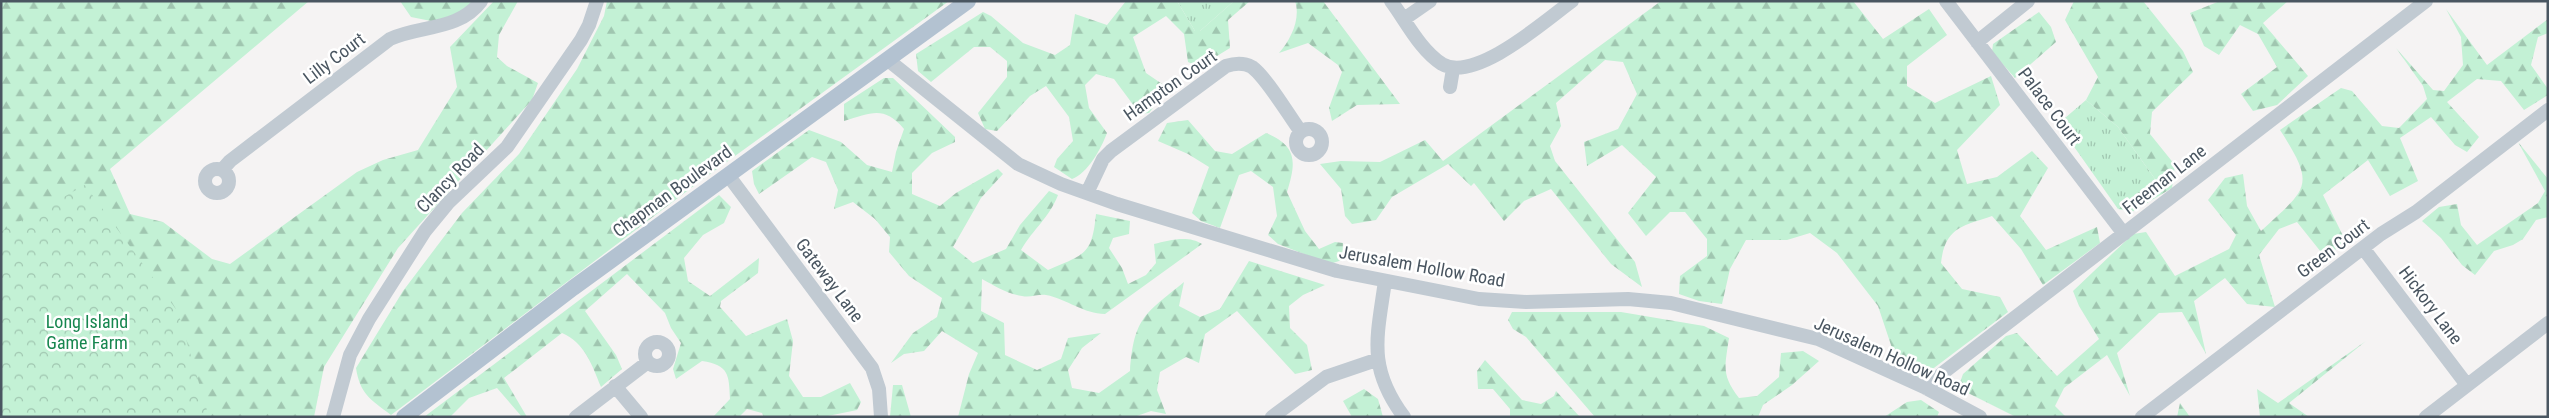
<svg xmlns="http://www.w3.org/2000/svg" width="2549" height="418" font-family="'Roboto Condensed',sans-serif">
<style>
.grass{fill:url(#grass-tufts)}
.forest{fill:url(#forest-firs)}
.park{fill:url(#park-crowns)}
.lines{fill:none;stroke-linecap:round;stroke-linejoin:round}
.minor{stroke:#c1cad2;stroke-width:14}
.major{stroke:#b3c2d1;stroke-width:16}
.labels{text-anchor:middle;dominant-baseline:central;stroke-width:5;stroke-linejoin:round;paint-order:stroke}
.street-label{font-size:18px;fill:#4a5661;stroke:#fff}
.park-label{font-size:18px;fill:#17864f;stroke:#fff}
</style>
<defs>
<pattern id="grass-tufts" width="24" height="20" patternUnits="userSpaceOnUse" patternTransform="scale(1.25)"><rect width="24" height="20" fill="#c3f1d5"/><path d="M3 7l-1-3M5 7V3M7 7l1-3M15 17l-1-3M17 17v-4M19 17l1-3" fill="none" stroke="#a0c6b0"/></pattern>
<pattern id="forest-firs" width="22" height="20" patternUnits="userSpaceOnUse" patternTransform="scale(1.25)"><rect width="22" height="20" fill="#c3f1d5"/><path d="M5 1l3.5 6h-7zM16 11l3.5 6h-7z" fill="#a0c6b0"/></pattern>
<pattern id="park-crowns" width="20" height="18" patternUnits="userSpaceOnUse" patternTransform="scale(1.25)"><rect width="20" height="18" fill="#c3f1d5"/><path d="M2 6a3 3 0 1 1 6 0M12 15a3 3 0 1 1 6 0" fill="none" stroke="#a0c6b0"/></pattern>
</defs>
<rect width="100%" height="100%" fill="#f5f3f3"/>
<path class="grass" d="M 1177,1 L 1234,1 L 1200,31 L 1195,31 Z
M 2086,100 L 2118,127 L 2155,179 L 2118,209 L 2058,124 Z"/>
<path class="forest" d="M 1,1 L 309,1 L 110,169 L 130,214 L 163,222 L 212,259 L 230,264 L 357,172 L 383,160 L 418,150 L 457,87 L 450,47 L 494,1 L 518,1 L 499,35 L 497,57 L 507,66 L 538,83 L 532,100 L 398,248 L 324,367 L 314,417 L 89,417 L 1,289 Z
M 400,1 L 473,1 L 469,11 L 436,22 L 411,17 Z
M 607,1 L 949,1 L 699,182 L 391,415 C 370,399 360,394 356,368 L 403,291 L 462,213 L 519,154 L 577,69 L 604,16 Z
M 1126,1 L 1177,1 L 1195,31 L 1200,31 L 1234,1 L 1250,1 L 1228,20 L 1230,48 L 1199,67 L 1188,62 L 1184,34 L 1166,16 L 1133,37 L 1146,73 L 1168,88 L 1149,113 L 1140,114 L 1114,79 L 1096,74 L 1085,85 L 1089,108 L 1107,133 C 1101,149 1088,173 1072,179 L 1054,167 L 1057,159 L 1073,141 L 1069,117 L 1046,86 L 1030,96 L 997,131 L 985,129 L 978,113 L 1007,77 L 1007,61 L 990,47 L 974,47 L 931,82 L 918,71 L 916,54 L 983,12 L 991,16 L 1023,43 L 1055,55 L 1070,45 L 1075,14 L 1107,25 Z
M 1295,1 L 1323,1 L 1400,104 L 1357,105 L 1332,121 L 1329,108 L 1342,72 L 1338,65 L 1308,43 L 1279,53 C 1291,40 1301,18 1295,1 Z
M 1661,1 L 1853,1 L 1883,39 L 1929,9 L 1947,35 L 1907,66 L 1907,86 L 1935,103 L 1991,76 L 2000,105 L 1957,150 L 1967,184 L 1997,177 L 2032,151 L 2048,168 L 2020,216 L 2046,250 L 2097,227 L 2100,243 L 2043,285 L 2021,249 L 1992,216 C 1963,226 1945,227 1941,263 L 1962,289 L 2000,297 L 2008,312 L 1922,377 L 1912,376 L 1896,360 L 1878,306 L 1837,253 L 1810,233 L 1787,240 L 1746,240 L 1730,269 L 1722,304 L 1699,301 L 1679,294 L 1680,276 L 1707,256 L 1707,239 L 1685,212 L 1670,212 L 1646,236 L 1628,213 L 1656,177 L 1622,145 L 1587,166 L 1584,142 L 1618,129 L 1637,94 L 1623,62 L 1605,60 L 1556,103 L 1561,126 L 1550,146 L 1555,161 L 1635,262 L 1642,287 L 1611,264 L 1551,189 L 1524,201 L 1504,221 L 1474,183 L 1471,186 L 1448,164 L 1392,197 L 1376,220 L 1352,224 L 1345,216 L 1341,189 L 1320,164 L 1341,161 L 1380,162 L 1425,140 L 1443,161 Z
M 2074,1 L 2143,1 L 2183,51 L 2193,72 L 2152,112 L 2150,134 L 2175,165 L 2172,188 L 2132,212 L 2118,209 L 2155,179 L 2118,127 L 2086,100 L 2098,77 L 2065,20 Z
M 2220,1 L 2288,1 L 2263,23 L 2308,76 L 2277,105 L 2253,111 L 2241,94 L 2277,67 L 2258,34 L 2240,25 L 2219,55 L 2204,46 L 2190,13 Z
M 2446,9 L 2487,65 L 2548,19 L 2548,33 L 2538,37 L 2531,65 L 2548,89 L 2548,95 L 2524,110 L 2501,81 L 2477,79 L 2447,102 L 2479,137 L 2467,152 L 2455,145 L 2431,117 L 2400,138 L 2418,181 L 2390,196 L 2368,160 L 2323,195 L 2346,242 L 2325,257 L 2297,222 L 2279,229 L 2259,255 L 2275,307 L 2247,304 L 2225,278 L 2194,301 L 2206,354 L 2182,312 L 2159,313 L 2117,353 L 2130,396 L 2107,355 L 2064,388 L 2055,406 L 2066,417 L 2016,417 L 1958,388 L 1963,374 L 2006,336 L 2017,333 L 2057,376 L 2099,339 L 2079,306 L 2073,291 L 2133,234 L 2146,232 L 2175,276 L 2229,249 L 2236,235 L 2208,200 L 2225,178 L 2243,174 L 2247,206 L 2261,231 C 2307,188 2317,187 2280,130 L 2341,88 L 2352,91 L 2382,126 L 2399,128 L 2427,99 L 2423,86 L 2396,48 L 2433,90 L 2444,91 L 2463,65 L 2461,37 Z
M 2039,12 L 2051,27 L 2056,42 L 2015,78 L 1992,52 L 1993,44 Z
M 884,78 L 893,78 L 955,137 L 955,142 L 932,153 L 912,173 L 912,194 L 940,206 L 956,193 L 998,169 L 1003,174 L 981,198 L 953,247 L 973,263 L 1006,249 L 1020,225 L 1049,191 L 1058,195 C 1049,218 1034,228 1021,250 L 1048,270 C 1085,254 1092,255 1096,214 L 1130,221 L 1129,234 L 1113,238 L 1109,248 L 1122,268 L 1128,284 L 1146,275 L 1156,263 L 1154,244 C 1169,240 1189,235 1202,244 L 1105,314 C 1084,314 1067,299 1046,295 C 1038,294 1030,298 1022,296 C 1007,294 995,286 982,279 L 981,311 L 1004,323 L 1005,355 L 1037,370 L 1061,359 L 1068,338 L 1101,333 L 1082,348 L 1068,370 L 1072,388 L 1099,393 L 1130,371 C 1134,317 1145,314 1184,282 L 1179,306 L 1200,317 L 1220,309 L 1249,261 L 1325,285 L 1303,295 L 1289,306 L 1290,328 L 1307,345 L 1312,370 L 1295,374 L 1237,311 L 1205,334 L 1199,363 L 1186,357 L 1160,372 L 1157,390 L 1166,414 L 1151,411 L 1134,417 L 958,417 L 969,374 L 978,353 L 942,331 L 924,351 L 904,354 L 891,363 L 913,333 L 937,317 L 942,298 L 909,276 L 889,252 L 890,237 L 875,219 L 853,202 L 834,209 L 838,190 L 826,162 L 812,157 L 759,194 L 754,184 L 752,171 L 809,130 L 841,142 L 867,165 L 892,172 L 896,152 L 904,129 C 884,105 871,113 844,121 L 844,104 Z
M 1188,120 L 1215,151 L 1232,154 L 1266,133 C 1298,146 1296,163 1287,192 L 1305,231 L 1319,249 L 1335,242 L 1343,243 L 1342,260 L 1330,264 L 1278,244 L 1268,235 L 1277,216 L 1273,187 L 1251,171 L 1239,175 L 1220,228 L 1201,221 L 1192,213 L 1209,167 L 1188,154 L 1158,141 L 1167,123 Z
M 2518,142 L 2548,179 L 2548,217 L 2536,220 L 2523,239 L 2513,245 L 2494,251 L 2475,275 L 2462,265 L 2441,238 L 2422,221 L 2439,207 L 2457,204 L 2461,225 L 2477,245 L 2538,203 L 2545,191 Z
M 719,195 L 731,207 L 724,223 L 703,235 L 684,258 L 688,281 L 710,296 L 759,258 L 758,273 L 721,301 L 720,307 L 746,336 L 787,319 L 793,341 L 789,376 L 803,397 L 821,397 L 850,383 L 861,402 L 857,410 L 823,417 L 764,417 L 762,413 L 747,409 L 739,417 L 713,417 L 730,399 C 729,375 729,365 702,361 L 676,379 L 673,369 L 681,343 L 671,328 L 665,313 L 627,274 L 585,311 L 616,355 L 622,369 L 601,387 C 592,365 585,343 562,333 L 504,378 L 527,417 L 522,417 L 497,388 L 469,398 L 450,417 L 424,417 Z
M 1512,312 L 1621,312 L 1704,326 L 1729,338 C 1725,366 1721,375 1739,398 L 1757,396 L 1779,377 L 1781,353 L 1803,351 L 1819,361 L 1792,385 L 1763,405 L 1758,417 L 1595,417 L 1526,337 L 1513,329 L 1508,320 Z
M 2366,341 L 2289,403 L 2309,417 L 2260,417 L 2257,389 L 2278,403 Z
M 1485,360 L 1522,400 L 1541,404 L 1554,396 L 1556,391 L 1580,417 L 1510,417 L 1510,409 L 1493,389 L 1478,389 L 1477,371 Z
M 893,385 L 902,385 L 911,417 L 890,417 Z
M 1364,389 L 1378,399 L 1383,417 L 1352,417 L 1343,401 Z
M 1921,400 L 1939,412 L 1937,417 L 1884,417 L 1907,402 Z
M 2180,403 L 2190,417 L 2177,417 Z"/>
<path class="park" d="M 85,185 L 178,312 L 209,417 L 1,417 L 1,232 Z"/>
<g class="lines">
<path class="minor" d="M 1391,1 C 1406,21 1420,50 1442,64 C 1475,83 1545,21 1572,1
M 1946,1 L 2124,234
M 1404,19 L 1430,1
M 1977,42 L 2028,1
M 888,60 L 1018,164 L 1061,184 L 1117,204 L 1337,271 L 1479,299 L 1526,302 L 1628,299 L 1671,303 L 1818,339 L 1926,388 L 1980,417
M 1450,87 L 1453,69
M1296 142a13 13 0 1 1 26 0a13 13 0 1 1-26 0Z
M205 181a12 12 0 1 1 24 0a12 12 0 1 1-24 0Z
M 222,170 L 230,161 L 390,39 C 420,25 459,31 481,1
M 728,175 L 872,368 L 879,389 L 881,417
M 1087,193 L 1103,159 L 1111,151 L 1226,66 C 1235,63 1243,62 1252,67 C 1267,78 1289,116 1301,132
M 2363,248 L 2467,385
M 1385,281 C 1377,338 1367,367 1404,417
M645 354a12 12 0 1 1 24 0a12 12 0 1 1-24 0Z
M 615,386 L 641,417
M 1926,388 L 1944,372 L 2426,1
M 333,417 L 350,355 L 369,319 L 425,231 L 448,203 L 507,147 L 581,40 L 589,25 L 597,1
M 576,417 L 648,362
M 1272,417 L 1326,377 L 1376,360
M 2142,417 L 2381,234 L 2416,212 L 2548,110
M 2426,417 L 2548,323"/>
<path class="major" d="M 404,417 L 573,288 L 968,1"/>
</g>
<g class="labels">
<g class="street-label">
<text transform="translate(334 58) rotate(-37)">Lilly Court</text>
<text transform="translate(1170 85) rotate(-35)">Hampton Court</text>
<text transform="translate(2050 106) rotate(53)">Palace Court</text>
<text transform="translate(450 178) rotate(-46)">Clancy Road</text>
<text transform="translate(2164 179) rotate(-38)">Freeman Lane</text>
<text transform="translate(672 191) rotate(-36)">Chapman Boulevard</text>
<text transform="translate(2333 248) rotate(-37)">Green Court</text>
<text transform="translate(1422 266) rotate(10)">Jerusalem Hollow Road</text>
<text transform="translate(830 280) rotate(53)">Gateway Lane</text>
<text transform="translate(2431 305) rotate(53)">Hickory Lane</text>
<text transform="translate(1892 356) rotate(24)">Jerusalem Hollow Road</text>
</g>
<g class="park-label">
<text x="87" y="321">Long Island<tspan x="87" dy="21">Game Farm</tspan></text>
</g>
</g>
<rect width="2549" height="418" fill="none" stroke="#4a5661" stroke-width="5"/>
</svg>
